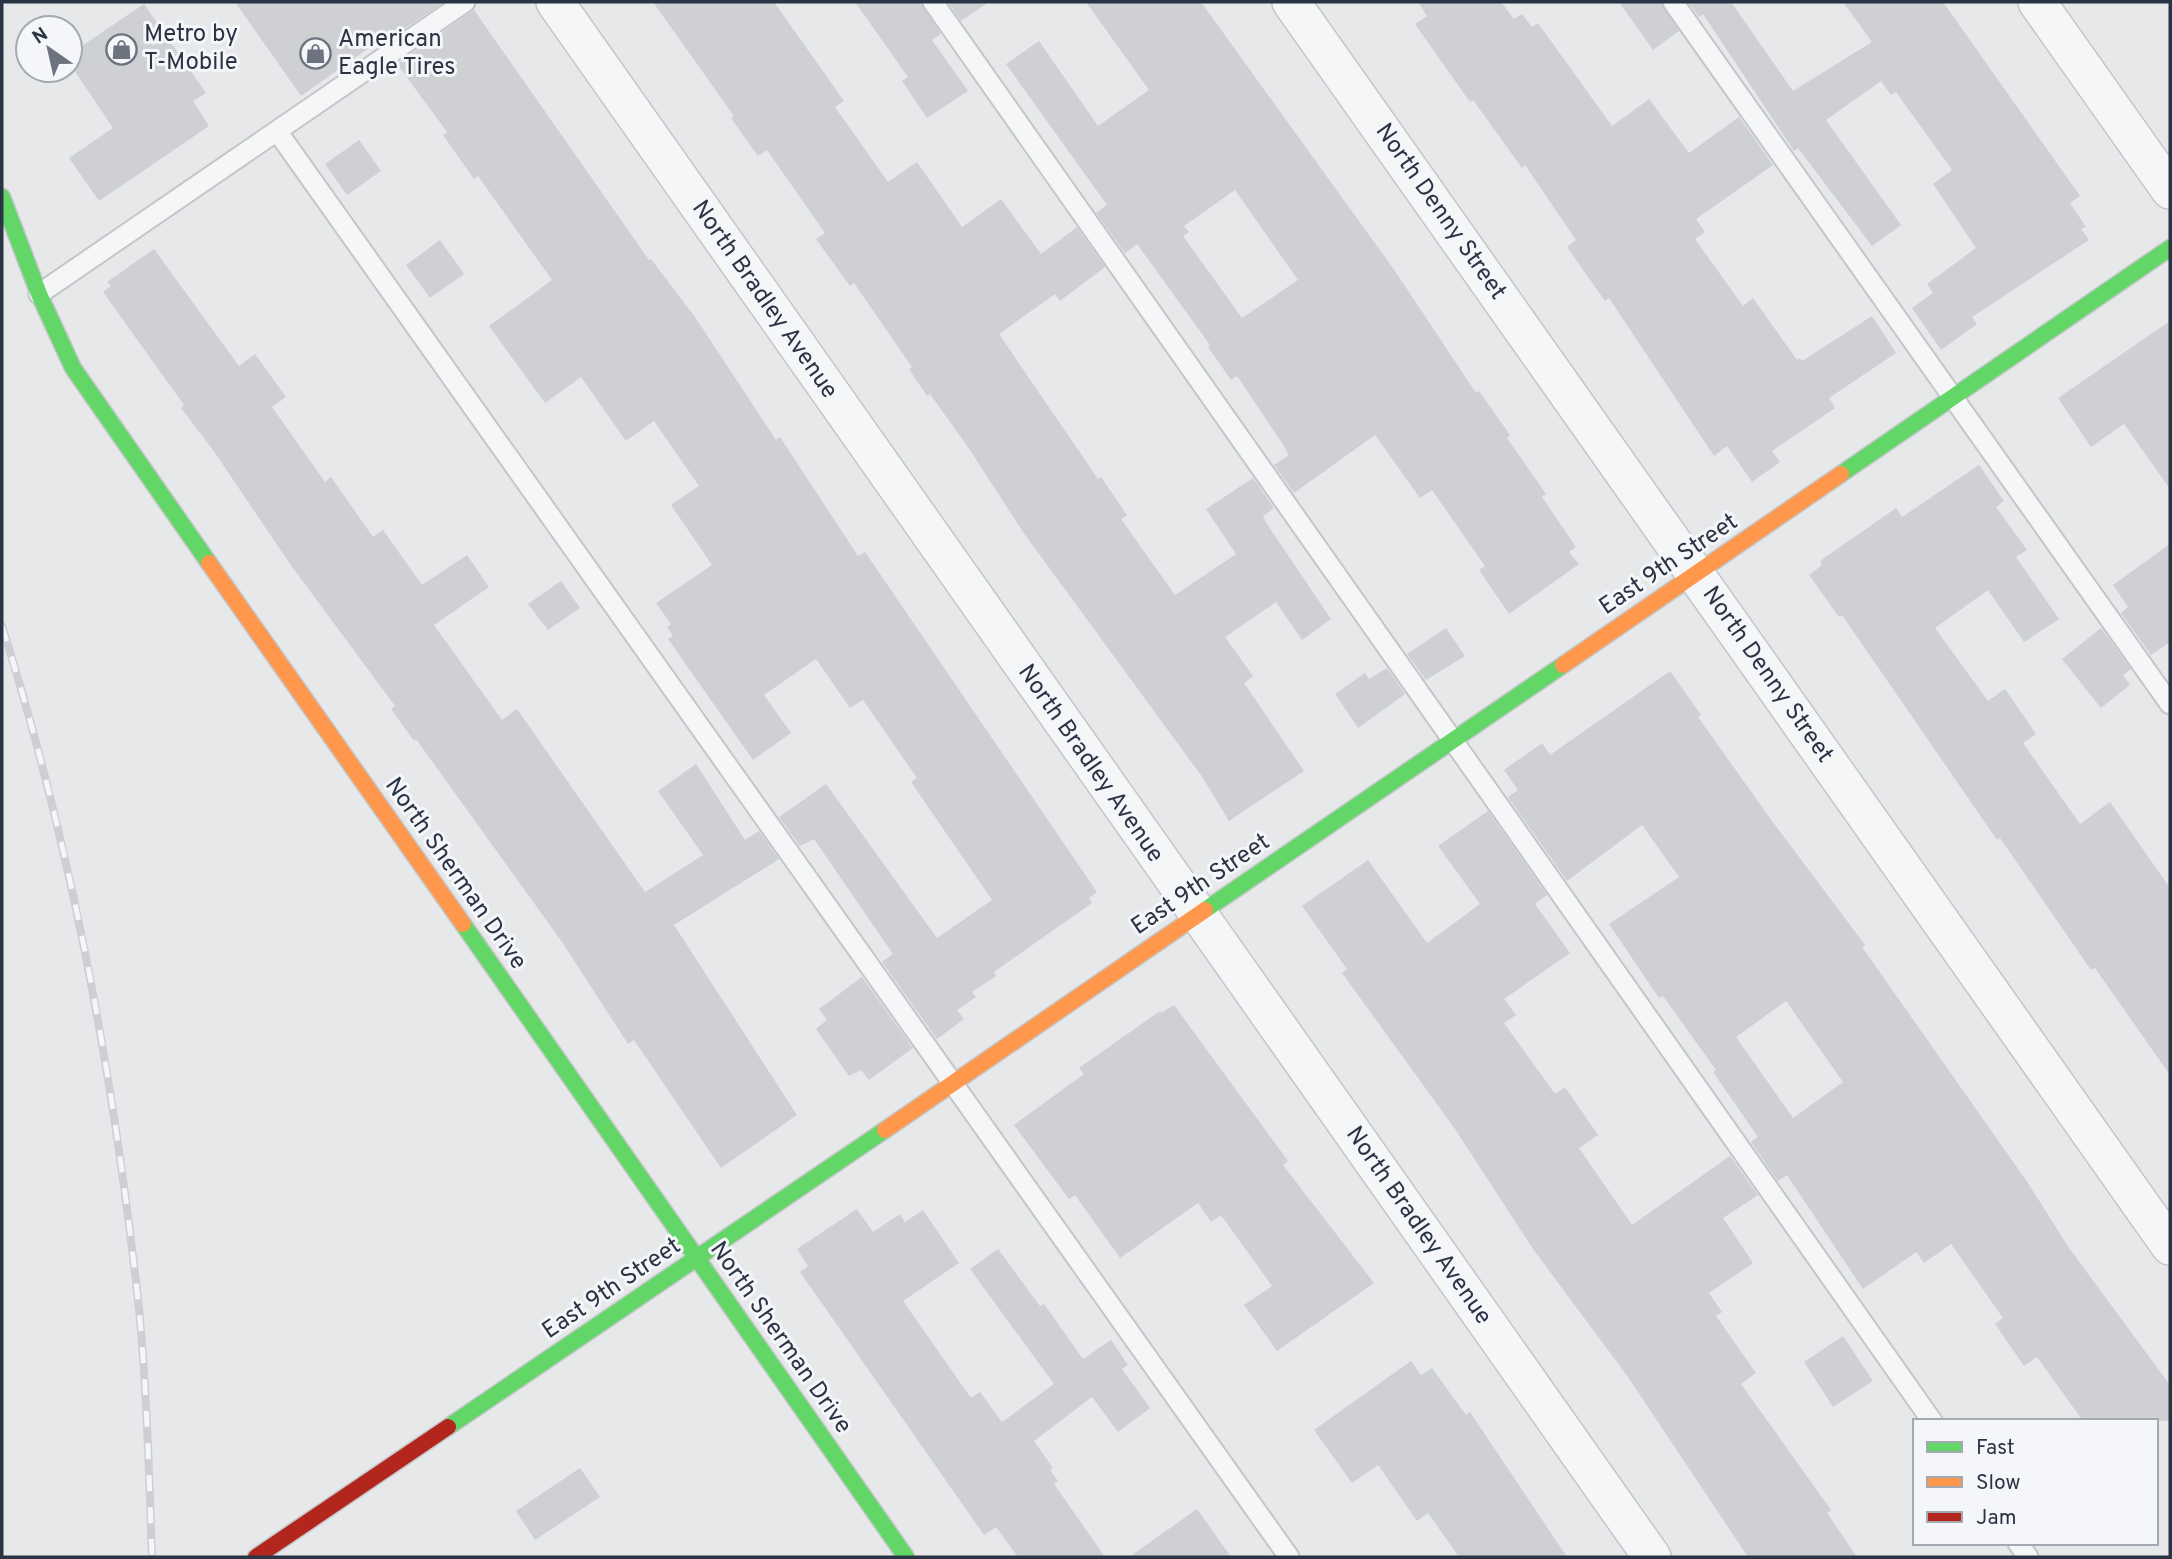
<svg xmlns="http://www.w3.org/2000/svg" width="2172" height="1559" font-family="Overpass,sans-serif">
<style>
.building{fill:#ced0d3;fill-rule:evenodd}
.lines{fill:none;stroke-linecap:round;stroke-linejoin:round}
.lane-casing{stroke:#c4c6c8;stroke-width:23}
.street-casing{stroke:#c4c6c8;stroke-width:40}
.fast-casing{stroke:#c4c6c8;stroke-width:19}
.slow-casing{stroke:#c4c6c8;stroke-width:19}
.jam-casing{stroke:#c4c6c8;stroke-width:19}
.lane{stroke:#f5f6f7;stroke-width:19}
.street{stroke:#f5f6f7;stroke-width:37}
.fast{stroke:#63d668;stroke-width:16}
.slow{stroke:#ff974d;stroke-width:16}
.jam{stroke:#b3261e;stroke-width:16}
.rail-casing{stroke:#cecfd2;stroke-width:8}
.rail{stroke:#f4f6f9;stroke-width:5;stroke-dasharray:16;stroke-linecap:butt}
.labels{text-anchor:middle;dominant-baseline:central;stroke-width:6;stroke-linejoin:round;paint-order:stroke}
.poi-label{font-size:24px;fill:#2b3445;stroke:#f4f6f9;text-anchor:start}
.street-label{font-size:24px;fill:#2b3445;stroke:#f4f6f9}
</style>
<rect width="100%" height="100%" fill="#e6e8ea"/>
<path class="building" d="M 235,2 L 444,2 L 382,44 L 380,40 L 301,96 Z
M 653,2 L 774,2 L 844,101 L 835,107 L 888,182 L 917,162 L 962,227 L 1001,199 L 1041,254 L 1077,227 L 1105,267 L 1060,301 L 1055,294 L 999,334 L 1098,479 L 1101,477 L 1127,515 L 1121,519 L 1175,595 L 1236,554 L 1206,509 L 1253,478 L 1274,508 L 1263,516 L 1267,524 L 1331,619 L 1302,640 L 1276,602 L 1225,637 L 1253,676 L 1244,683 L 1304,771 L 1229,821 L 1203,778 L 1023,532 L 970,450 L 930,394 L 927,396 L 909,369 L 912,367 L 854,283 L 850,286 L 816,239 L 825,233 L 767,150 L 758,156 L 731,118 L 734,116 Z
M 855,2 L 921,2 L 941,34 L 932,40 L 968,91 L 927,118 L 902,81 L 908,77 Z
M 948,2 L 989,2 L 961,21 Z
M 1086,2 L 1201,2 L 1395,271 L 1476,393 L 1479,391 L 1510,435 L 1507,438 L 1546,494 L 1542,497 L 1576,547 L 1569,552 L 1579,564 L 1509,614 L 1479,570 L 1485,566 L 1432,490 L 1420,498 L 1375,435 L 1294,493 L 1274,465 L 1289,455 L 1282,443 L 1237,376 L 1231,380 L 1208,347 L 1210,345 L 1137,244 L 1125,253 L 1096,213 L 1107,205 L 1006,64 L 1039,41 L 1098,126 L 1149,90 ZM 1235,190 L 1298,280 L 1242,318 L 1183,236 L 1189,232 L 1184,226 Z
M 1418,2 L 1501,2 L 1514,19 L 1522,14 L 1532,27 L 1538,23 L 1612,126 L 1649,99 L 1689,153 L 1739,117 L 1773,165 L 1696,219 L 1705,232 L 1695,239 L 1743,306 L 1753,298 L 1797,360 L 1800,358 L 1802,361 L 1872,316 L 1896,353 L 1829,398 L 1835,408 L 1772,451 L 1780,462 L 1752,482 L 1727,446 L 1714,456 L 1609,298 L 1605,301 L 1567,247 L 1576,240 L 1525,165 L 1522,168 L 1473,100 L 1470,102 L 1415,24 L 1427,16 Z
M 1619,2 L 1661,2 L 1679,31 L 1653,50 Z
M 1688,2 L 1731,2 L 1793,91 L 1872,42 L 1843,2 L 1943,2 L 2080,196 L 2070,203 L 2086,227 L 2081,229 L 2089,240 L 1972,317 L 1977,324 L 1941,350 L 1912,308 L 1933,293 L 1927,284 L 1976,248 L 1933,184 L 1952,170 L 1896,92 L 1891,95 L 1881,81 L 1826,120 L 1901,225 L 1872,246 L 1798,148 L 1794,151 L 1703,14 L 1699,17 Z
M 144,4 L 206,93 L 193,101 L 209,126 L 99,201 L 69,158 L 113,128 L 70,64 L 70,54 Z
M 474,10 L 649,260 L 651,259 L 695,317 L 776,440 L 780,437 L 858,556 L 865,552 L 1097,892 L 1089,898 L 1092,903 L 994,972 L 996,976 L 972,992 L 976,997 L 957,1010 L 964,1019 L 937,1039 L 882,962 L 893,954 L 814,839 L 800,846 L 779,817 L 826,784 L 937,938 L 992,900 L 911,782 L 917,778 L 863,700 L 850,708 L 816,659 L 764,695 L 791,733 L 753,760 L 668,639 L 673,636 L 667,627 L 671,624 L 656,603 L 712,565 L 671,505 L 699,486 L 654,421 L 626,441 L 581,377 L 545,403 L 489,326 L 552,280 L 478,176 L 474,179 L 443,135 L 447,132 L 397,64 Z
M 359,140 L 381,171 L 347,195 L 325,164 Z
M 440,240 L 464,274 L 430,298 L 406,265 Z
M 154,249 L 239,366 L 255,354 L 286,397 L 272,407 L 325,482 L 331,477 L 373,537 L 383,530 L 422,585 L 467,555 L 489,587 L 434,625 L 502,720 L 517,709 L 645,892 L 703,855 L 658,791 L 696,764 L 745,840 L 759,831 L 779,859 L 674,925 L 797,1115 L 721,1168 L 634,1040 L 628,1044 L 562,942 L 416,739 L 414,741 L 391,709 L 395,706 L 290,564 L 213,450 L 181,408 L 184,405 L 103,292 L 111,286 L 107,282 Z
M 2170,321 L 2170,489 L 2124,424 L 2091,447 L 2058,398 Z
M 1979,465 L 2004,501 L 1996,507 L 2027,550 L 2016,557 L 2059,619 L 2024,642 L 1988,590 L 1935,628 L 1988,701 L 2005,689 L 2036,734 L 2023,743 L 2080,824 L 2110,802 L 2170,888 L 2170,1075 L 2095,968 L 2091,970 L 2000,838 L 1997,840 L 1842,615 L 1839,617 L 1809,575 L 1822,565 L 1820,561 L 1896,508 L 1902,517 Z
M 2170,544 L 2170,642 L 2151,655 L 2121,613 L 2128,607 L 2113,585 Z
M 561,581 L 580,608 L 548,630 L 528,604 Z
M 1446,628 L 1465,656 L 1426,680 L 1407,654 Z
M 2101,628 L 2131,669 L 2123,675 L 2130,685 L 2101,708 L 2062,659 Z
M 1387,668 L 1405,694 L 1358,728 L 1335,694 L 1365,673 L 1369,679 Z
M 1670,671 L 1701,715 L 1698,717 L 1772,821 L 1865,945 L 1862,947 L 2028,1183 L 2069,1248 L 2170,1385 L 2170,1421 L 2083,1421 L 2037,1357 L 2024,1366 L 1995,1324 L 2003,1318 L 1951,1244 L 1924,1263 L 1916,1252 L 1863,1289 L 1787,1175 L 1778,1181 L 1751,1142 L 1758,1137 L 1713,1072 L 1716,1070 L 1663,996 L 1659,998 L 1609,924 L 1679,877 L 1642,825 L 1567,881 L 1508,797 L 1518,790 L 1504,770 L 1542,743 L 1550,755 ZM 1786,1001 L 1843,1082 L 1793,1118 L 1736,1037 Z
M 1488,811 L 1547,895 L 1535,904 L 1570,953 L 1504,999 L 1516,1015 L 1504,1023 L 1555,1094 L 1565,1087 L 1598,1135 L 1579,1148 L 1632,1225 L 1730,1156 L 1758,1195 L 1723,1218 L 1753,1263 L 1709,1293 L 1722,1312 L 1716,1316 L 1756,1373 L 1741,1384 L 1831,1510 L 1827,1513 L 1857,1557 L 1748,1557 L 1628,1377 L 1533,1249 L 1455,1129 L 1342,973 L 1347,969 L 1302,906 L 1368,860 L 1427,943 L 1480,904 L 1438,846 Z
M 862,977 L 913,1048 L 869,1080 L 861,1070 L 849,1076 L 816,1029 L 827,1020 L 819,1009 Z
M 1174,1005 L 1288,1161 L 1283,1165 L 1374,1283 L 1277,1351 L 1244,1305 L 1272,1286 L 1221,1215 L 1211,1222 L 1198,1203 L 1120,1258 L 1075,1195 L 1069,1199 L 1014,1125 L 1084,1074 L 1079,1068 L 1160,1011 L 1161,1013 Z
M 857,1209 L 873,1232 L 900,1214 L 905,1222 L 923,1210 L 959,1263 L 903,1301 L 971,1398 L 980,1392 L 1002,1422 L 1054,1384 L 970,1269 L 998,1249 L 1040,1306 L 1044,1304 L 1083,1359 L 1111,1340 L 1128,1365 L 1122,1369 L 1150,1408 L 1118,1432 L 1092,1397 L 1034,1441 L 1053,1468 L 1050,1470 L 1058,1481 L 1054,1484 L 1105,1557 L 1018,1557 L 996,1527 L 984,1535 L 800,1272 L 808,1266 L 797,1249 Z
M 1843,1336 L 1873,1381 L 1833,1407 L 1804,1362 Z
M 1411,1361 L 1421,1375 L 1432,1368 L 1466,1415 L 1470,1412 L 1567,1557 L 1459,1557 L 1428,1513 L 1417,1521 L 1378,1465 L 1352,1483 L 1314,1430 Z
M 580,1468 L 600,1497 L 535,1540 L 516,1511 Z
M 1197,1509 L 1231,1557 L 1129,1557 Z"/>
<g class="lines">
<defs>
<path id="lane" d="M 933,2 L 1932,1421
M 1673,2 L 2170,704
M 277,131 L 1289,1557
M 39,294 L 465,2
M 2018,1543 L 2028,1557"/>
<path id="street" d="M 555,2 L 1652,1557
M 1291,2 L 2170,1246
M 2037,2 L 2170,190"/>
<path id="fast" d="M 2,197 L 39,294 L 73,368 L 209,563
M 1841,474 L 2170,248
M 1205,910 L 1563,665
M 463,924 L 906,1557
M 448,1427 L 885,1130"/>
<path id="slow" d="M 209,563 L 463,924
M 1563,665 L 1841,474
M 885,1130 L 1205,910"/>
<path id="jam" d="M 256,1557 L 448,1427"/>
</defs>
<use href="#lane" class="lane-casing"/>
<use href="#street" class="street-casing"/>
<use href="#fast" class="fast-casing"/>
<use href="#slow" class="slow-casing"/>
<use href="#jam" class="jam-casing"/>
<use href="#lane" class="lane"/>
<use href="#street" class="street"/>
<use href="#fast" class="fast"/>
<use href="#slow" class="slow"/>
<use href="#jam" class="jam"/>
<defs>
<path id="rail" d="M 2,626 C 72,848 114,1077 139,1309 C 147,1391 149,1475 152,1557"/>
</defs>
<use href="#rail" class="rail-casing"/>
<use href="#rail" class="rail"/>
</g>
<defs>
<symbol id="shop-ring" viewBox="-11 -11 22 22"><circle r="9.5" fill="#f4f6f9" stroke="#6c737f" stroke-width="1.5"/><path d="M-5-2.5h2.3a2.7 3.5 0 0 1 5.4 0H5L5.5 6h-11ZM-1.5-2.5h3a1.5 2.3 0 0 0-3 0Z" fill="#6c737f"/></symbol>
</defs>
<g fill-rule="evenodd">
<use href="#shop-ring" x="104" y="32" width="35" height="35"/>
<use href="#shop-ring" x="298" y="36" width="35" height="35"/>
</g>
<g class="labels">
<g class="poi-label">
<text x="144" y="35">Metro by<tspan x="144" dy="28">T-Mobile</tspan></text>
<text x="338" y="40">American<tspan x="338" dy="28">Eagle Tires</tspan></text>
</g>
<g class="street-label">
<text transform="translate(1440 212) rotate(55)">North Denny Street</text>
<text transform="translate(764 300) rotate(55)">North Bradley Avenue</text>
<text transform="translate(1669 565) rotate(-34)">East 9th Street</text>
<text transform="translate(1767 675) rotate(55)">North Denny Street</text>
<text transform="translate(1090 764) rotate(55)">North Bradley Avenue</text>
<text transform="translate(455 874) rotate(55)">North Sherman Drive</text>
<text transform="translate(1201 885) rotate(-34)">East 9th Street</text>
<text transform="translate(1418 1226) rotate(55)">North Bradley Avenue</text>
<text transform="translate(612 1289) rotate(-34)">East 9th Street</text>
<text transform="translate(780 1338) rotate(55)">North Sherman Drive</text>
</g>
</g>
<rect width="2172" height="1559" fill="none" stroke="#2b3445" stroke-width="7"/>
<rect x="1913" y="1419" width="245" height="126" fill="#f4f6f9" stroke="#a4a8b1" stroke-width="2"/>
<rect x="1927" y="1442" width="35" height="10" fill="#63d668" stroke="#a4a8b1" stroke-width="2"/>
<text x="1976" y="1454" font-size="21" fill="#2b3445">Fast</text>
<rect x="1927" y="1477" width="35" height="10" fill="#ff974d" stroke="#a4a8b1" stroke-width="2"/>
<text x="1976" y="1489" font-size="21" fill="#2b3445">Slow</text>
<rect x="1927" y="1512" width="35" height="10" fill="#b3261e" stroke="#a4a8b1" stroke-width="2"/>
<text x="1976" y="1524" font-size="21" fill="#2b3445">Jam</text>
<g transform="translate(49 49) rotate(326)"><circle r="33" fill="#f4f6f9" stroke="#a4a8b1" stroke-width="2"/>
<path d="M0-5L12 26L0 18L-12 26Z" fill="#6c737f"/>
<text y="-10" font-size="19" font-weight="bold" text-anchor="middle" fill="#2b3445">N</text>
</g>
</svg>
